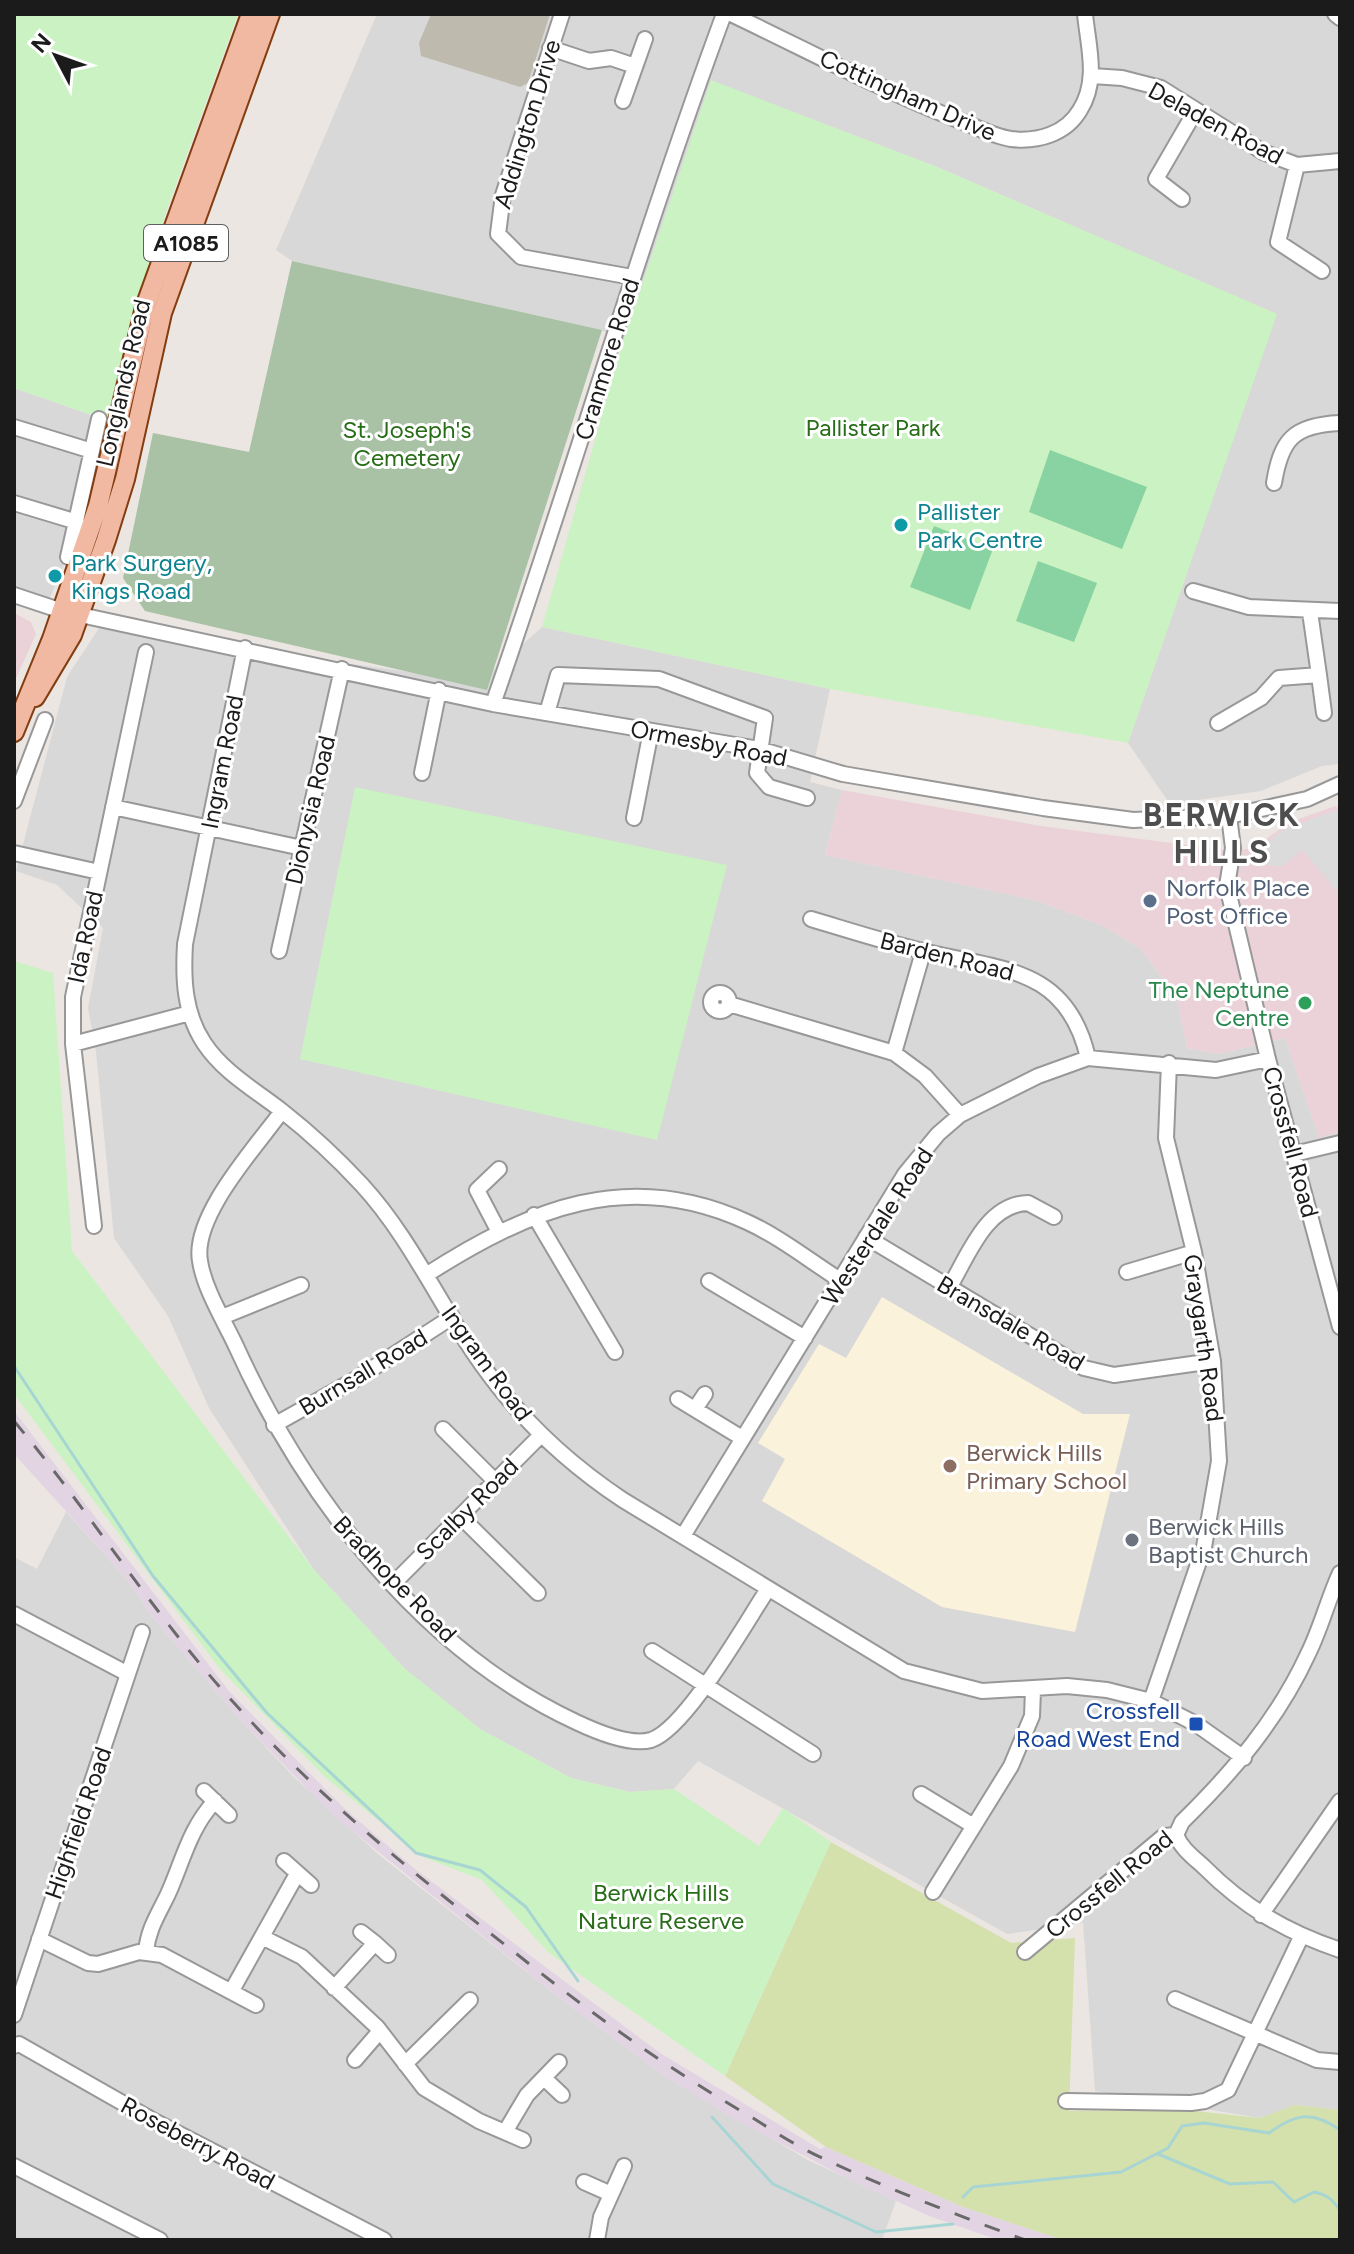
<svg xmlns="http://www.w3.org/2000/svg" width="1354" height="2254" font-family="Figtree,sans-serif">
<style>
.residential{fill:#d9d8d8}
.commercial{fill:#ebd2d8}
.industrial{fill:#e3d4e4}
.education{fill:#fbf2dc}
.construction{fill:#bfbaae}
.grass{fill:#d4e1ac}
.cemetery{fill:#a9c2a5}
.park{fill:#cbf2c2}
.pitch{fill:#88d3a1}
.parking{fill:#dbdbdb}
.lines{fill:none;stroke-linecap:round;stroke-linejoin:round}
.stream{stroke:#a7d5d3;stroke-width:3}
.minor-casing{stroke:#989898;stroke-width:18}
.major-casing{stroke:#823d10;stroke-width:22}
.minor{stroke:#fff;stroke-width:14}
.major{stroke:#f1b9a2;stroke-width:18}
.rail{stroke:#696969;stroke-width:3;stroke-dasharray:16 16;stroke-linecap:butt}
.culture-dot{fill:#0f9aa8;stroke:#fff;stroke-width:3}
.service-dot{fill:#5c6f8a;stroke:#fff;stroke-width:3}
.leisure-dot{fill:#2e9e5b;stroke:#fff;stroke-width:3}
.education-dot{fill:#8d6e63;stroke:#fff;stroke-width:3}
.worship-dot{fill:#6b7280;stroke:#fff;stroke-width:3}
.transit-dot{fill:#1a4fb4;stroke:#fff;stroke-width:3}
.labels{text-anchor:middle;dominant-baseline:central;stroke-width:6;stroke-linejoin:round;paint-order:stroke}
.shield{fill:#fff;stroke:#5f5f5f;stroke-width:2}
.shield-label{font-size:22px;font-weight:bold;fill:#1b1b1b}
.street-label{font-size:24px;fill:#1b1b1b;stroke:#fff}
.park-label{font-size:24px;fill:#276c17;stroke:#fff}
.culture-label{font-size:24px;fill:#0d838f;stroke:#fff;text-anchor:start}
.service-label{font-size:24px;fill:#4e5e75;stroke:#fff;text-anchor:start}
.leisure-label{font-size:24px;fill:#27864d;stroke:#fff;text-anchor:end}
.education-label{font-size:24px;fill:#785e54;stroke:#fff;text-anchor:start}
.worship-label{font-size:24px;fill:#5b616d;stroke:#fff;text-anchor:start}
.transit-label{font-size:24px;fill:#164399;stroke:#fff;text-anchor:end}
.district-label{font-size:32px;font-weight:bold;letter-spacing:2px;fill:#4e4e4e;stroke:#fff}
</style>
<rect width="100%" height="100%" fill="#ece6e2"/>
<path class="residential" d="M 377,14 L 1340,14 L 1340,764 L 1322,766 L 1261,791 L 1170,804 L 1128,743 L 1276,314 L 937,167 L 711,81 L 622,344 L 602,330 L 292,261 L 276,250 Z
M 14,388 L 97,417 L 64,564 L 50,598 L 14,586 Z
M 542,627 L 830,689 L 810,782 L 842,790 L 825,855 L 1034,900 L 1102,925 L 1142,950 L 1177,999 L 1187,1048 L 1219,1054 L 1285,1038 L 1319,1138 L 1340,1132 L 1340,2110 L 1295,2105 L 1260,2118 L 1095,2091 L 1083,1923 L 1007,1934 L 698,1761 L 674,1789 L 630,1792 L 571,1778 L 480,1729 L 404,1668 L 314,1570 L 209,1408 L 168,1316 L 114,1238 L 96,1052 L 88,1008 L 103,928 L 57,885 L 16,871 L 67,677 L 99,628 L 480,682 Z
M 66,1512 L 122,1573 L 155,1620 L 244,1724 L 293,1776 L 378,1854 L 561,1999 L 668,2078 L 808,2160 L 896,2201 L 882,2240 L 14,2240 L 14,1557 L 37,1569 Z"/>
<path class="commercial" d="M 14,613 L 31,622 L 36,634 L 14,683 Z
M 842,790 L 1041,826 L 1233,851 L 1253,848 L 1290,822 L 1335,806 L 1340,809 L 1340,1132 L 1319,1138 L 1285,1038 L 1219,1054 L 1187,1048 L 1177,999 L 1142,950 L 1102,925 L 1034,900 L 825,855 Z"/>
<path class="industrial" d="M 14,1411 L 229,1691 L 345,1809 L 415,1869 L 660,2053 L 820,2149 L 826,2147 L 963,2207 L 1063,2240 L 998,2240 L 929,2216 L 850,2180 L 729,2116 L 668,2078 L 561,1999 L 334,1816 L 244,1724 L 155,1620 L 122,1573 L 14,1454 Z"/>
<path class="education" d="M 882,1297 L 1083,1414 L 1130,1414 L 1075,1632 L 942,1607 L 762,1501 L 785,1459 L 758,1443 L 819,1344 L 846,1358 Z"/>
<path class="construction" d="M 431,14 L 550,14 L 528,83 L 520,87 L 421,56 L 419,43 Z"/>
<path class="grass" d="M 831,1842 L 1011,1943 L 1075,1938 L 1069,2111 L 1186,2110 L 1260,2118 L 1295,2105 L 1340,2110 L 1340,2240 L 1063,2240 L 963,2207 L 826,2147 L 725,2076 Z"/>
<path class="cemetery" d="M 292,261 L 602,330 L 487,690 L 145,611 L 123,578 L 153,433 L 249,452 Z"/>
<path class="park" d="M 14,14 L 238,14 L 166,212 L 109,421 L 14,388 Z
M 711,80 L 937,167 L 1277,314 L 1128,743 L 830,689 L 542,627 L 622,344 Z
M 355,787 L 727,865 L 657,1140 L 300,1059 Z
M 14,961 L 53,973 L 72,1251 L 314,1570 L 404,1668 L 480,1729 L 571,1778 L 630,1792 L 674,1789 L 759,1846 L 783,1808 L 831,1842 L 725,2076 L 549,1953 L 482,1880 L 423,1857 L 325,1777 L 220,1669 L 14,1394 Z"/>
<path class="pitch" d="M 1050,450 L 1147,487 L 1122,549 L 1029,512 Z
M 934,526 L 993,549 L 970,610 L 910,587 Z
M 1038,561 L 1097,583 L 1074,642 L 1016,621 Z"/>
<path class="parking" d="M 1336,810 L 1340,818 L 1340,894 L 1302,850 L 1282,866 L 1269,866 L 1257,852 L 1283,830 Z"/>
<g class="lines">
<path class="stream" d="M 14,1366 L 153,1576 L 267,1713 L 416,1853 L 480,1870 L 526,1907 L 578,1981
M 712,2117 L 773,2184 L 876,2232 L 953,2224
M 1158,2154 L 1230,2184 L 1273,2182 L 1294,2202 L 1314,2192 C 1327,2195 1333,2199 1340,2211
M 963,2197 L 973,2187 L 1121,2172 L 1168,2148 L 1182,2126 L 1204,2123 L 1269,2133 C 1295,2114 1312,2110 1340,2130"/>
<defs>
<path id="minor" d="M 562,14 L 503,195 L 498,234 L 521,257 L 632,277
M 731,14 C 805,49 877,88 953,118 C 972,125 992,136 1011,139 C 1038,142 1066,134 1080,110 C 1099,80 1088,46 1085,14
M 1335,14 L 1340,18
M 550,48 L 589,61 L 611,58 L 635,66
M 1092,76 L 1122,78 L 1161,88 L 1263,152 L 1297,165 L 1340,161
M 623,101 L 645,39
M 1297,165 L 1278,242 L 1322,271
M 1182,199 L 1156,179 L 1196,110
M 14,427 L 92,451
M 1274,483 C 1281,440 1293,425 1340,423
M 14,503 L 77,522
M 68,557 L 99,419
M 1193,591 L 1249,607 L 1340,611
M 14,595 L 62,611 L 493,704 L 759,749 L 843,774 L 1043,808 L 1133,820 L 1229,816 L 1307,799 L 1340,784
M 245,648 L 185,944 C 183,978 184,1013 204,1043 C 223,1072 255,1090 282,1111 C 310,1133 337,1158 362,1185 C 417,1245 447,1323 498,1386 C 534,1432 575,1468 623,1500 L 904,1671 L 982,1691 L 1067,1686 L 1107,1690 L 1151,1701 L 1196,1724 L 1244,1758
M 1319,675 L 1324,713
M 493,704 C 573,475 640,241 724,14
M 547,713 L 558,675 L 659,679 L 765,718 L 757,773 L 769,787 L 807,798
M 1218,723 L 1261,698 L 1279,678 L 1319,675 L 1310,612
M 422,773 L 439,690
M 14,801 L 45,720
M 113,807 L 302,848
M 1229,816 L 1233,848 L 1227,886 L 1268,1059 L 1340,1327
M 634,818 L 651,731
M 14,853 L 99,872
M 811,919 C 848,930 885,942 923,951 C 998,970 1067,965 1088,1058
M 279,951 L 342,669
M711 1002a9 9 0 1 1 18 0a9 9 0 1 1-18 0Z
M 729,1004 L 894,1053 L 925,1076 L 960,1115
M 73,1044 L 190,1013
M 894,1053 L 923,952
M 282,1111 C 256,1147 192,1216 200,1261 C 204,1288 223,1319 235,1344 C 304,1497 421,1650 576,1722 C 595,1731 630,1746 651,1740 C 686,1729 746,1622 768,1589
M 1294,1154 L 1340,1143
M 534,1215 L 615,1352
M 94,1226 L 73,1044 L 73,997 L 146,652
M 499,1232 L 477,1190 L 499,1169
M 866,1237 L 1084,1368 L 1114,1375 L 1213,1361
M 1127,1272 L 1194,1252
M 426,1275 C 529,1209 628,1167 747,1222 C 780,1237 810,1261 840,1280
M 709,1281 L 805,1338
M 949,1288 C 968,1256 986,1204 1028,1203 L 1054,1217
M 222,1317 L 301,1285
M 678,1399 L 742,1438
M 695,1409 L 705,1394
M 274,1425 L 356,1379 L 452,1317
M 443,1429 L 496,1482
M 461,1517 L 538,1593
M 683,1536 L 905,1174 L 938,1134 L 960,1115 L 1038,1076 L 1088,1058 L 1216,1070 L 1268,1059
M 394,1583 L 541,1435
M 14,1614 L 128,1674
M 652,1651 L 813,1754
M 1151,1701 L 1204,1547 L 1219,1461 L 1213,1361 L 1194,1252 L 1166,1138 L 1169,1063
M 204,1791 L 229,1815
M 921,1794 L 972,1825
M 1176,1835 L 1182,1822 C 1233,1772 1278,1719 1308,1654 C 1321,1628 1328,1599 1340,1573
M 1176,1835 C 1181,1848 1193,1857 1204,1867 C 1244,1907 1286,1932 1340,1950
M 284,1861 L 311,1885
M 933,1892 L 1011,1766 L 1032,1716 L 1033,1690
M 1261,1915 L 1340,1801
M 262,1937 L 302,1957 L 377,2027 L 424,2088 L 479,2121 L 523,2140
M 39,1939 L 88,1963 L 98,1964 L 139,1952 L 162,1955 L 256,2005
M 375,1943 L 388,1955
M 146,1952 C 148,1929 158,1915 168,1894 C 183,1861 189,1829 215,1801
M 1025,1952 L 1164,1836 L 1176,1835
M 334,1988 L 375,1943 L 361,1932
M 231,1992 L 297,1874
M 1175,1999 L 1317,2060 L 1340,2062
M 14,2015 L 142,1632
M 14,2046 L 19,2044 L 156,2122 L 384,2240
M 355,2060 L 380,2031
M 405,2064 L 470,2000
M 544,2078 L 562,2095
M 1066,2101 L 1191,2103 L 1205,2101 L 1228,2090 L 1301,1937
M 505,2132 L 527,2095 L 559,2062
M 14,2166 L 160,2240
M 584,2182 L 611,2194
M 597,2240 L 601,2217 L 624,2166"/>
<path id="major" d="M 35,697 L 72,635 L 106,540 L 125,479 L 162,313 L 270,14
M 14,732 L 52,639 L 98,506 L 145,307 L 251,14"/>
</defs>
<use href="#minor" class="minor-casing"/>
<use href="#major" class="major-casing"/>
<use href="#minor" class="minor"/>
<use href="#major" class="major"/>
<path class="rail" d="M 14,1421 C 91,1513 154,1616 235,1704 C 320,1799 418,1877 518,1955 C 593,2015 670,2070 753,2118 C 775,2132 798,2147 822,2158 C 888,2189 957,2215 1025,2240"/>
</g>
<g class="culture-dot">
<circle cx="901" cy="525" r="8"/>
<circle cx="55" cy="576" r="8"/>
</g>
<circle class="service-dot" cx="1150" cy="901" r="8"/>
<circle class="leisure-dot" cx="1305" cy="1003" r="8"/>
<circle class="education-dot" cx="950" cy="1466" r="8"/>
<circle class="worship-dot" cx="1132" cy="1540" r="8"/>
<rect class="transit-dot" x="1188" y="1716" width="16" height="16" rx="4"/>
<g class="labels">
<rect class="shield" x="144" y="225" width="84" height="36" rx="6"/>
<g class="shield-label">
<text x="186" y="243">A1085</text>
</g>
<g class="street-label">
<text transform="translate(908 95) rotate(24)">Cottingham Drive</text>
<text transform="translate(1216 123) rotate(28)">Deladen Road</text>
<text transform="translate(527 124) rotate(-73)">Addington Drive</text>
<text transform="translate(607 359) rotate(-73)">Cranmore Road</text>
<text transform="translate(123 383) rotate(-77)">Longlands Road</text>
<text transform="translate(709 743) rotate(11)">Ormesby Road</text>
<text transform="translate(222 762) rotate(-79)">Ingram Road</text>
<text transform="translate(310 810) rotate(-77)">Dionysia Road</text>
<text transform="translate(85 937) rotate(-78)">Ida Road</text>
<text transform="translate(947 956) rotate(14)">Barden Road</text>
<text transform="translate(1291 1142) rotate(75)">Crossfell Road</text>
<text transform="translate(877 1226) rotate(-57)">Westerdale Road</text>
<text transform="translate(1011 1323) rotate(30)">Bransdale Road</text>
<text transform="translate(1204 1338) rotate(82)">Graygarth Road</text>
<text transform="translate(487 1363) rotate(54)">Ingram Road</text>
<text transform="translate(363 1372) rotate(-31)">Burnsall Road</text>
<text transform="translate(467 1509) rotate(-45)">Scalby Road</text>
<text transform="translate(395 1579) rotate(46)">Bradhope Road</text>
<text transform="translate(78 1823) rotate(-71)">Highfield Road</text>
<text transform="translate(1109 1884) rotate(-39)">Crossfell Road</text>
<text transform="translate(198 2143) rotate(28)">Roseberry Road</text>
</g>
<g class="park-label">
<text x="873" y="427">Pallister Park</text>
<text x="407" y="429">St. Joseph's<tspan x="407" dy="28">Cemetery</tspan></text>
<text x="661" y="1892">Berwick Hills<tspan x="661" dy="28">Nature Reserve</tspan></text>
</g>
<g class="culture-label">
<text x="917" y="511">Pallister<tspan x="917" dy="28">Park Centre</tspan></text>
<text x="71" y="562">Park Surgery,<tspan x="71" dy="28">Kings Road</tspan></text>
</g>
<g class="service-label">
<text x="1166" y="887">Norfolk Place<tspan x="1166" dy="28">Post Office</tspan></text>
</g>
<g class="leisure-label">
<text x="1289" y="989">The Neptune<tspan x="1289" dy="28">Centre</tspan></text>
</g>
<g class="education-label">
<text x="966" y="1452">Berwick Hills<tspan x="966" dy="28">Primary School</tspan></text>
</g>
<g class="worship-label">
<text x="1148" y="1526">Berwick Hills<tspan x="1148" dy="28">Baptist Church</tspan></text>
</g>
<g class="transit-label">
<text x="1180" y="1710">Crossfell<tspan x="1180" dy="28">Road West End</tspan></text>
</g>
<g class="district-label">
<text x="1222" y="815">BERWICK<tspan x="1222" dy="37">HILLS</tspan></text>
</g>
</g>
<rect width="1354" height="2254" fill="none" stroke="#1b1b1b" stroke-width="32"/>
<g transform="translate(56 56) rotate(311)" stroke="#ffffff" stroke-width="6" paint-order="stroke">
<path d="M0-6L14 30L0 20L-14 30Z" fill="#1b1b1b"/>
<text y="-12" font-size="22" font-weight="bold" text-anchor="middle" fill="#1b1b1b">N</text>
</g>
</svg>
